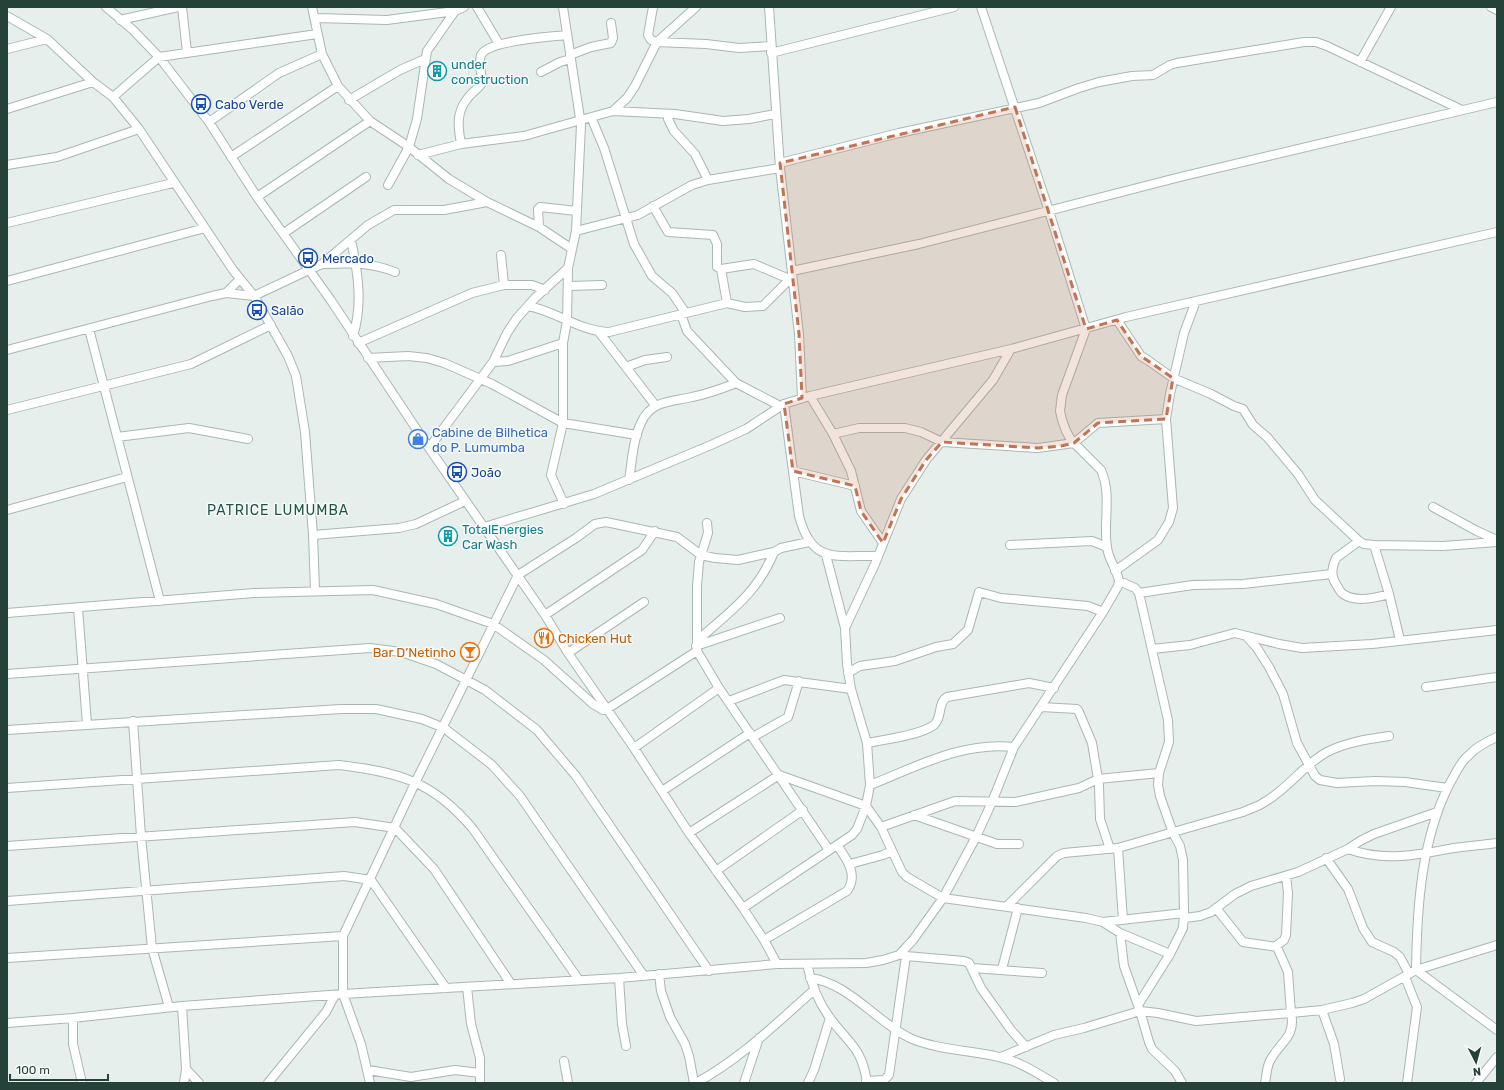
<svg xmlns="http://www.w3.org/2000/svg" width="1504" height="1090" font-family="Rubik,sans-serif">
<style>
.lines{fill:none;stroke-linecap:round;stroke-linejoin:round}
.minor-casing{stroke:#a8b8b2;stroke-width:10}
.minor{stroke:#fff;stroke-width:8}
.marked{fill:#c07456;fill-opacity:0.2;stroke:#c07456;stroke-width:3;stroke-dasharray:8 5;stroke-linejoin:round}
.labels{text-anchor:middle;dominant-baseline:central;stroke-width:3;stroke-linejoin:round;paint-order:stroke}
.culture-label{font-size:13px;fill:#0d838f;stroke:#f7fbf9;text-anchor:start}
.transit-label{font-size:13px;fill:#164399;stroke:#f7fbf9;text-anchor:start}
.shop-label{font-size:13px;fill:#366cbe;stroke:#f7fbf9;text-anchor:start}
.food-label{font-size:13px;fill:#c56008;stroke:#f7fbf9;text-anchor:start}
.neighbourhood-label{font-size:14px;letter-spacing:1px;fill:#1f5548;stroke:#f7fbf9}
</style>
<rect width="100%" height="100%" fill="#e6efeb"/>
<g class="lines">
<defs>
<path id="minor" d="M 106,7 L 133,30 L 159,57 L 209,122 L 257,197 L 330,299 L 429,448 L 545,615 L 568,653 L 634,748 L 689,833 L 743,908 L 764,940 L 777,964
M 182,7 L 187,52
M 312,7 L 322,54 L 338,86 L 370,121 L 409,147 L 449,179 L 487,202 L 539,227 L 572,249
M 477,7 L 499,44
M 563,7 L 581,125 L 576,231 L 568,268 L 567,321 L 563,343 L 563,423 L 551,475 L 564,504
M 653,7 L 648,35 L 651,40 L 657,42 L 706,44 L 739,48 L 771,46
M 769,7 L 780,168 L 799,334 L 802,398
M 1491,7 L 1497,10
M 7,16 L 47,39 L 93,82 L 113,97 L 139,129 L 233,270 L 254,296 L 288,356 L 296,376 L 305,432 L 313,535 L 315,590
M 316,18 L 387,20 L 455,11 L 464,7
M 120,20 L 178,7
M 7,49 L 47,39
M 771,53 L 954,7
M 570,55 L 591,47 L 611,43 L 613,38 L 611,23
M 1360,62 L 1391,7
M 541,72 L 560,62 L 570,59
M 113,97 L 159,57 L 317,34
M 349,100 L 400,70 L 425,59
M 7,109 L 93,82
M 613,111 L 627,98 L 635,86 L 657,42 L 696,7
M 670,114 L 668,119 L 674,131 L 695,154 L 708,180
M 591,117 L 604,148 L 634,244 L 652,276 L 672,293 L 685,312
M 209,122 L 279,73 L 322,54
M 461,144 C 458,127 456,113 467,99 C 471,93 478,89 482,83 C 482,75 478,62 481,55 C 488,40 551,37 567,35
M 418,155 L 461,144 L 524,136 L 613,111 L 675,114 L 723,121 L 749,119 L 775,114
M 231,157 L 338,86
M 780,163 L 899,133 L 1039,103 L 1079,88 L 1099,82 L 1132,76 L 1153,75 L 1170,65 L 1177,63 L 1304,42 L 1316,42 L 1327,46 L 1460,109
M 7,165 L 57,157 L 139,129
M 388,185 L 409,147 L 417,119 L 427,51 L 455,11
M 257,197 L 370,121
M 653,206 L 668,232 L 713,235 L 717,244 L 717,267 L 721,269 L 727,303
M 7,223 L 173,183
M 539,227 L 538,209 L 540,207 L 577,211
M 576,231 L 638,215 L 692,185 L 708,180 L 780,168
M 284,233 L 366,177
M 351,240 C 358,273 363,304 353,336
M 501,255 L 504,285
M 322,264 C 347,263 371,262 395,272
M 721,269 L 754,264 L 789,279
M 792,271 L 919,244 L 1180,177 L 1497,102
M 7,281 L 205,228
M 569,286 L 602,285
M 226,293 L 240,279
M 528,306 C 556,311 579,331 609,332 L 727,303 L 745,307 L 763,306 L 792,277
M 681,314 L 687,331 L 736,383
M 1117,320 L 1141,356 L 1149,361 L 1173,378 L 1211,394 L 1234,406 L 1243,409 L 1253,425 L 1267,437 L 1298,474 L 1315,500 L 1359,541 L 1364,544 L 1374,545 L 1443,546 L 1497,542
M 89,329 L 160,601
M 599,332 L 655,405
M 358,343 L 472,293 L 504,285 L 532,285 L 545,290
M 7,350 L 212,296 L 226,293 L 254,296 L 309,270 L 322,264 L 368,225 L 394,210 L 444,210 L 487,202
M 368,358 L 408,356 L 427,358 L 444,363 L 492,384 L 563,423 L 637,435
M 493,362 L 508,361 L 563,343
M 626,367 L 645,360 L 667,357
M 810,396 L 833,434 L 851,471 L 861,511 L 883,543
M 784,404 L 799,516 C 812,565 836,555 878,556
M 7,410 L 191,364 L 271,325
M 833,434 L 859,428 L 905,428 L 921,432 L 942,442 L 1038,448 L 1074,443 L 1098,423 L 1166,419
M 117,437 L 189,428 L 248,439
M 429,448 L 493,362 L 507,333 L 517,318 L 535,298 L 568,268
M 793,471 L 855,486
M 629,480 C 632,461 633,440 641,423 C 651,400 671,402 692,397 C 707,394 721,389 736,383 L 780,406
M 1433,507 L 1477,531 L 1497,540
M 7,510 L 127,477
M 707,523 L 708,533 L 699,562 L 697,586 L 697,651 L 719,688 L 829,850
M 484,527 L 594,494 L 711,445 L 746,429 L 784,404 L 810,396 L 1011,349 L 1126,317 L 1497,232
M 313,535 L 399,528 L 416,524 L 465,501
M 1359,541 L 1336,558 C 1332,567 1330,576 1336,584 C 1338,587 1340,592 1343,594 C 1356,603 1376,598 1389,594
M 1010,545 L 1092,541 L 1107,547
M 1374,545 L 1389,594 L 1400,640
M 1115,571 L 1158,540 L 1169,522 L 1173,508 L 1166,419 L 1170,394 L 1184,333 L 1196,301
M 1119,581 L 1135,588 L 1139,593 L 1168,720 L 1169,742 L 1159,773 L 1158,785 L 1160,796 L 1173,833 L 1180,846 L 1183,860 L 1184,913 L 1183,928 L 1170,954 L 1138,1005
M 1139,593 L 1193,585 L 1243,584 L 1332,574
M 78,608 L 87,724
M 7,613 L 254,593 L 373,590 L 436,604 L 493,624 L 544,660 L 593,704 L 603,710 L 607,709 L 697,651
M 545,615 L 642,550 L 655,531
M 845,628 L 875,564 L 901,499 L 926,460 L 993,380 L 1011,349
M 1247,637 L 1257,648 L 1269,667 L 1283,694 L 1297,743 L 1315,776 L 1320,780 L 1337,783 L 1375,781 L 1405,782 L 1447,788
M 697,641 C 729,612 757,594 774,552
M 696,646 L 780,618
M 1152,649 L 1190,645 L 1235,633 L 1279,644 L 1302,648 L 1372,644 L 1497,630
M 568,653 L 644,602
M 848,673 L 860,666 L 895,661 L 936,647 L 953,644 L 968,630 L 979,592 L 1001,598 L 1088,606 L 1103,612
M 7,674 L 370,648 L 401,652 L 436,664 L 485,690 L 537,730 L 576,776 L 709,971
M 1426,687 L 1497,677
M 729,701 L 784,680 L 851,689
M 1041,707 L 1077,709 L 1079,712 L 1092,743 L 1099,785 L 1100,819 L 1110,849
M 133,721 L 141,836 L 152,948 L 169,1007
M 7,730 L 341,709 L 376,709 L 422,719 L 444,728 L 492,765 L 520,796 L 644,976
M 753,737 L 788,717 L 799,681
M 867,743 C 884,740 921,735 934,725 C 943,717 937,703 947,697 L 1029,683 L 1054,688
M 634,748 L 719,688
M 870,785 C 916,767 963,741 1014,747
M 7,788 L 339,765 C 398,772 433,781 473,829 L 579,980
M 662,791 L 750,733
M 914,815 L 997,844 L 1019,844
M 881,827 L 955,801 L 1015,802 L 1079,788 L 1098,779 L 1159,773
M 689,833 L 779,775 L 866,806 L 881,827 L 902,872 L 907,877 L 943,898 L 1086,918 L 1103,922 L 1120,933 L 1170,954
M 7,846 L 355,822 L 395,828 L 434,869 L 511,984
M 1118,848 L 1123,920
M 1348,849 C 1384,862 1418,855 1454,848 C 1468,846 1483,845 1497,843
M 1326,858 L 1348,889 L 1363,928 L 1372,942 L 1394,952 L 1400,957 L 1409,974
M 850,864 L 883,855 L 892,851
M 716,871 L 803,810
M 7,901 L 344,876 L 371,880 L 446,988
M 1007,906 L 1057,856 L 1064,853 L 1118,848 L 1243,812 C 1249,809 1257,807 1263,803 C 1287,790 1303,765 1327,752 C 1346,742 1369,739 1389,736
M 743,908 L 852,835 L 857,829 L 866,806 L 870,785 L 867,743 L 851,689 L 847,664 L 845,628 L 826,555
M 1184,918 L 1200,916 L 1211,912 L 1235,894 L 1251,886 L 1298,872 L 1348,849 L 1360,841 L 1374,834 L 1437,812
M 1103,922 L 1184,913
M 1120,933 L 1124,966 L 1140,1011 L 1149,1042 L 1152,1049 L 1175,1071 L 1182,1083
M 764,940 L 847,891 C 859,875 846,858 837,845
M 1276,946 L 1284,940 L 1286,935 L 1288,893 L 1286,876
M 903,952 L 906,956 L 964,961 L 969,963 L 981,988 L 1011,1030 L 1026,1047
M 7,958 L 343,936
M 807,964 C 811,983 818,1002 830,1018 C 849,1044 862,1047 867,1083
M 972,968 L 1042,973
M 1002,969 L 1018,908
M 1416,970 C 1417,907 1421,840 1450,783 C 1456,773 1460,762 1469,755 C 1476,747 1488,741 1497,737
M 1416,970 L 1497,1030
M 659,974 L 661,991 L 670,1017 L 685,1044 L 689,1056 L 694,1083
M 1405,977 L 1417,1007 L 1407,1083
M 619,978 L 622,1024 L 626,1046
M 810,978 C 849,983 875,1021 910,1038 C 933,1049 974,1051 999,1057 C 1019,1061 1037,1073 1054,1083
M 467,987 L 471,1024 L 480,1058 L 480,1083
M 182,1006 L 186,1069 L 184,1083
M 1322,1010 L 1334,1044 L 1340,1079
M 73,1018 L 73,1044 L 82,1083
M 7,1023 L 73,1018 L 182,1006 L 343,994 L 619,978 L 777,964 L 866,963 L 883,960 L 899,955 L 913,940 L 943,898 L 976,837 L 992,802 L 1014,747 L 1103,612 L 1118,586 L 1119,581 C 1117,569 1108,559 1107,547 C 1103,522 1112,494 1101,470 L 1071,440 L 1066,431 L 1062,420 L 1060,411 L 1062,395 L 1086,329 L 1049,211 L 981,7
M 1001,1057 L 1054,1035 L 1084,1028 L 1140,1011 L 1158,1013 L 1196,1021 L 1291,1013 L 1288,972 L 1277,947 L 1243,942 L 1216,908
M 564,1061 L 568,1083
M 186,1069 L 199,1083
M 368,1070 L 411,1077 L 455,1070 L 480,1073
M 866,1081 L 884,1080 L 889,1075 L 906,956
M 268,1083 L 326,1012 L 335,995
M 370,1083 L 361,1044 L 343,994 L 343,936 L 416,781 L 518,575 L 576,538 L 595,524 L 606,522 L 677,537 L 701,555 L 715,558 L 738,560 L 774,552 L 781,548 L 809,542
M 696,1083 C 740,1059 777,1023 814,990
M 744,1083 L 759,1038
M 808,1083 L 814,1070 L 830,1018
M 1265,1083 C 1267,1074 1266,1067 1271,1059 C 1281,1041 1296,1037 1291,1013 L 1322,1010 L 1352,1003 L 1364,999 L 1416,970 L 1497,945
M 1476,1083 L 1497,1057"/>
</defs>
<use href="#minor" class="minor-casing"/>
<use href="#minor" class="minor"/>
</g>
<path class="marked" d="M 1015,107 L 1086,329 L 1117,320 L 1141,356 L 1173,378 L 1166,419 L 1098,423 L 1074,443 L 1061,446 L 1038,448 L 942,442 L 926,460 L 901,499 L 883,543 L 861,511 L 855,486 L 793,471 L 784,404 L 802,398 L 799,334 L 780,163 Z"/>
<defs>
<symbol id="building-ring" viewBox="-11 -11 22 22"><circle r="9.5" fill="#f7fbf9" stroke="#0f9aa8" stroke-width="1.5"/><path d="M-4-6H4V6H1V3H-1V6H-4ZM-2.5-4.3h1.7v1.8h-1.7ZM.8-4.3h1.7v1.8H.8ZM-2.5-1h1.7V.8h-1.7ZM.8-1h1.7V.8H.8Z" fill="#0f9aa8"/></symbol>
<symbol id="bus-ring" viewBox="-11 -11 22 22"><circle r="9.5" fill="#f7fbf9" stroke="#1a4fb4" stroke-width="1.5"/><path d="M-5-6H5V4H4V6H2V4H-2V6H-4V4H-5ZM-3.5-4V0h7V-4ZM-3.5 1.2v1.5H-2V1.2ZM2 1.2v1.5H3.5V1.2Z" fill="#1a4fb4"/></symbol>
<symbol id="shop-ring" viewBox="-11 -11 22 22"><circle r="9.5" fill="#f7fbf9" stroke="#3f7fe0" stroke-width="1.5"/><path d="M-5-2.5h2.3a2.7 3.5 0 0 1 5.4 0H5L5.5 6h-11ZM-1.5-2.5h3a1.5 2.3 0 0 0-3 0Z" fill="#3f7fe0"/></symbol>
<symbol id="restaurant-ring" viewBox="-11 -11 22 22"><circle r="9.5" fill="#f7fbf9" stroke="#e8710a" stroke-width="1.5"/><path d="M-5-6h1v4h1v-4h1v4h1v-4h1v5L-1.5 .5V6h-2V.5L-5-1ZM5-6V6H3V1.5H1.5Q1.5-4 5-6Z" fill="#e8710a"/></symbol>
<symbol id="bar-ring" viewBox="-11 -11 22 22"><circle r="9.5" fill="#f7fbf9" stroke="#e8710a" stroke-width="1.5"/><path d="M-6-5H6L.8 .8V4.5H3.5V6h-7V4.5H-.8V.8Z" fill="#e8710a"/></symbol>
</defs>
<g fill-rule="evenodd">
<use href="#building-ring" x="426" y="60" width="22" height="22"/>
<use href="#bus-ring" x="190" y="93" width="22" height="22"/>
<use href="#bus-ring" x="297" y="247" width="22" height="22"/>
<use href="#bus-ring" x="246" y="299" width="22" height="22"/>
<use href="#shop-ring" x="407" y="428" width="22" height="22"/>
<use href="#bus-ring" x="446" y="461" width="22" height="22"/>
<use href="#building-ring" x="437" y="525" width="22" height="22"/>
<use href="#restaurant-ring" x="533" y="627" width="22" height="22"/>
<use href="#bar-ring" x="459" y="641" width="22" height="22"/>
</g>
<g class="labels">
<g class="culture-label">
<text x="451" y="64">under<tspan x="451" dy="15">construction</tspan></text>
<text x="462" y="529">TotalEnergies<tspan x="462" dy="15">Car Wash</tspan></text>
</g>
<g class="transit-label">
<text x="215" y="104">Cabo Verde</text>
<text x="322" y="258">Mercado</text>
<text x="271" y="310">Salão</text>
<text x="471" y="472">João</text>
</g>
<g class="shop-label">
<text x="432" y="432">Cabine de Bilhetica<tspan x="432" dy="15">do P. Lumumba</tspan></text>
</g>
<g class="food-label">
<text x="558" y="638">Chicken Hut</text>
<text x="456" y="652" text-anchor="end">Bar D’Netinho</text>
</g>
<g class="neighbourhood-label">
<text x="278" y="510">PATRICE LUMUMBA</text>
</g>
</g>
<rect width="1504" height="1090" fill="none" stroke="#24423a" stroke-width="16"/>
<g transform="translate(1476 1062) rotate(174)" stroke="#f7fbf9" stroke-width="3" paint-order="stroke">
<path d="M0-3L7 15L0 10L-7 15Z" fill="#24423a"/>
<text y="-6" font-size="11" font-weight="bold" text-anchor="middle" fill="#24423a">N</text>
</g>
<path d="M10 1074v6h98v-6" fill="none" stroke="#24423a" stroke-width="2"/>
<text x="16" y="1074" font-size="12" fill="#24423a" stroke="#f7fbf9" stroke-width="3" paint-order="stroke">100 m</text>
</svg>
